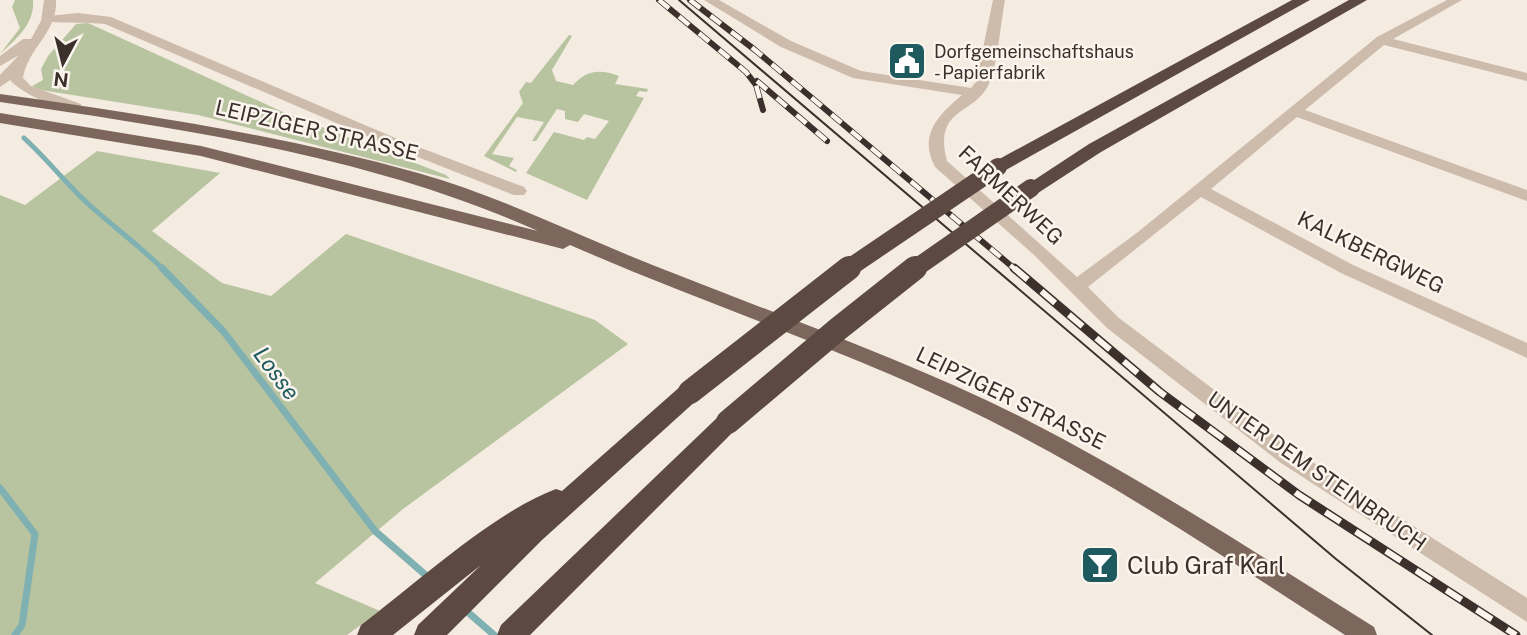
<svg xmlns="http://www.w3.org/2000/svg" width="1527" height="635" font-family="'Public Sans',sans-serif">
<style>
.green{fill:#b8c4a0}
.lines{fill:none;stroke-linecap:round;stroke-linejoin:round}
.stream-far1{stroke:#7fb0b2;stroke-width:5}
.stream{stroke:#7fb0b2;stroke-width:7}
.minor{fill:#cdbbac;fill-rule:evenodd}
.tertiary{fill:#cdbbac;fill-rule:evenodd}
.primary{fill:#7d675c;fill-rule:evenodd}
.motorway{fill:#5c4a42;fill-rule:evenodd}
.tram{stroke:#3b302b;stroke-width:2}
.rail-far1-casing{stroke:#3b302b;stroke-width:6}
.rail-casing{stroke:#3b302b;stroke-width:9}
.rail-far1{stroke:#fbf5ee;stroke-width:4.5;stroke-dasharray:13;stroke-linecap:butt}
.rail{stroke:#fbf5ee;stroke-width:6;stroke-dasharray:18;stroke-linecap:butt}
.motorway-bridge-far1{stroke:#5c4a42;stroke-width:18}
.motorway-bridge{stroke:#5c4a42;stroke-width:24}
.labels{text-anchor:middle;dominant-baseline:central;stroke-width:5;stroke-linejoin:round;paint-order:stroke}
.far-poi-label{font-size:18px;fill:#3b302b;stroke:#fbf5ee;text-anchor:start}
.street-label{font-size:21px;fill:#3b302b;stroke:#fbf5ee}
.water-label{font-size:23px;font-style:italic;fill:#1f5a5e;stroke:#fbf5ee}
.near-poi-label{font-size:24px;fill:#3b302b;stroke:#fbf5ee;text-anchor:start}
</style>
<rect width="100%" height="100%" fill="#f4ebe1"/>
<path class="green" d="M 15,0 L 33,0 C 35,24 16,39 0,54 L 20,28 L 12,7 Z
M 88,23 L 283,112 L 446,175 L 450,179 L 198,115 L 41,90 L 32,86 L 43,80 L 41,69 L 48,56 L 76,24 Z
M 569,35 L 572,36 L 552,70 L 556,81 L 573,85 C 587,70 600,69 619,76 L 615,84 L 648,89 L 647,92 L 639,91 L 636,96 L 644,98 L 587,200 L 526,173 L 554,132 L 584,140 L 587,137 L 595,139 L 609,121 L 584,114 L 578,122 L 565,119 L 565,111 L 557,109 L 536,141 L 532,141 L 544,122 L 517,117 L 492,154 L 514,158 L 509,166 L 517,170 L 516,172 L 484,156 L 523,103 L 519,92 L 526,82 L 531,83 Z
M 97,151 L 220,173 L 152,231 L 222,283 L 271,296 L 346,234 L 595,320 L 628,344 L 403,509 L 315,583 L 380,611 L 347,635 L 0,635 L 0,195 L 25,205 Z"/>
<g class="lines">
<path class="stream-far1" d="M 24,138 C 46,158 64,181 85,201 C 111,225 139,245 164,270"/>
<path class="stream" d="M 162,268 L 224,332 L 375,531 L 429,578
M 0,488 L 35,534 L 22,625 L 15,635
M 463,608 L 494,635"/>
<path class="minor" d="M 704,0 L 719,0 L 791,41 L 861,71 L 971,88 L 976,82 L 993,0 L 1005,0 C 1000,26 999,56 990,81 C 978,116 932,105 947,161 L 1077,277 L 1138,232 L 1377,37 L 1447,0 L 1462,0 L 1393,39 L 1527,73 L 1527,81 L 1384,45 L 1305,110 L 1527,190 L 1527,201 L 1297,117 L 1211,189 L 1353,265 L 1527,343 L 1527,358 L 1341,273 L 1201,197 L 1088,287 L 1119,318 L 1295,451 L 1527,598 L 1527,622 L 1281,463 L 1107,328 L 1033,254 L 935,167 C 918,134 939,115 962,95 L 853,78 L 781,47 Z
M 78,13 L 111,17 L 400,140 L 524,187 L 527,191 L 524,195 L 514,195 L 390,146 L 105,24 C 92,22 48,24 43,20 L 49,16 Z"/>
<path class="tertiary" d="M 44,0 L 56,0 C 58,32 27,49 23,78 L 31,86 L 81,104 L 81,110 C 64,114 21,93 10,80 L 0,87 L 0,75 L 19,55 L 0,66 L 0,56 L 23,39 L 31,39 L 41,21 Z"/>
<path class="primary" d="M 0,94 C 141,114 281,135 418,173 C 500,196 576,235 655,266 C 778,315 902,358 1021,417 C 1143,479 1258,554 1374,627 L 1377,635 L 1345,635 C 1219,554 1094,469 958,405 C 831,345 698,301 570,245 L 563,249 L 201,156 L 0,123 L 0,113 L 201,146 L 538,231 C 368,155 183,129 0,102 Z"/>
<path class="motorway" d="M 1292,0 L 1310,0 L 1004,171 L 992,171 L 989,167 L 992,163 Z
M 1349,0 L 1367,0 L 1101,152 L 1038,193 L 1031,194 L 1022,188 L 1089,144 Z
M 690,383 L 698,385 L 701,392 L 698,399 L 542,540 L 447,635 L 414,635 L 418,625 L 481,565 L 393,635 L 357,635 L 361,625 C 417,583 492,513 556,489 L 562,491 L 682,385 Z
M 728,412 L 736,415 L 740,422 L 736,429 L 530,635 L 497,635 L 501,625 L 720,415 Z"/>
<path class="tram" d="M 679,0 L 1336,559 L 1432,635"/>
<defs>
<path id="rail-far1" d="M 659,0 L 746,72 L 756,85 L 763,110
M 690,0 L 755,50 L 1016,270
M 757,81 L 827,141"/>
<path id="rail" d="M 1014,268 L 1160,392 L 1299,495 L 1516,635"/>
</defs>
<use href="#rail-far1" class="rail-far1-casing"/>
<use href="#rail" class="rail-casing"/>
<use href="#rail-far1" class="rail-far1"/>
<use href="#rail" class="rail"/>
<path class="motorway-bridge-far1" d="M 846,270 L 998,167
M 913,270 L 1031,188"/>
<path class="motorway-bridge" d="M 690,392 L 849,268
M 728,422 L 838,329 L 915,268"/>
</g>
<defs>
<symbol id="civic-square" viewBox="-11 -11 22 22"><rect x="-9" y="-9" width="18" height="18" rx="4" fill="#1f5a5e" stroke="#fbf5ee"/><path d="M-.6-6.5H3V-4.5H.6V-3L4-1V1h2V6H-6V1h2V-1L-.6-3ZM-1.2 2.5V6h2.4V2.5Z" fill="#fff"/></symbol>
<symbol id="bar-square" viewBox="-11 -11 22 22"><rect x="-9" y="-9" width="18" height="18" rx="4" fill="#1f5a5e" stroke="#fbf5ee"/><path d="M-6-5H6L.8 .8V4.5H3.5V6h-7V4.5H-.8V.8Z" fill="#fff"/></symbol>
</defs>
<g fill-rule="evenodd">
<use href="#civic-square" x="885" y="39" width="44" height="44"/>
<use href="#bar-square" x="1078" y="543" width="44" height="44"/>
</g>
<g class="labels">
<g class="far-poi-label">
<text x="934" y="51">Dorfgemeinschaftshaus<tspan x="934" dy="21">- Papierfabrik</tspan></text>
</g>
<g class="street-label">
<text transform="translate(317 130) rotate(13)">LEIPZIGER STRASSE</text>
<text transform="translate(1011 195) rotate(43)">FARMERWEG</text>
<text transform="translate(1371 252) rotate(26)">KALKBERGWEG</text>
<text transform="translate(1011 398) rotate(26)">LEIPZIGER STRASSE</text>
<text transform="translate(1317 471) rotate(35)">UNTER DEM STEINBRUCH</text>
</g>
<g class="water-label">
<text transform="translate(277 373) rotate(53)">Losse</text>
</g>
<g class="near-poi-label">
<text x="1127" y="565">Club Graf Karl</text>
</g>
</g>
<g transform="translate(63 63) rotate(187)" stroke="#fbf5ee" stroke-width="5" paint-order="stroke">
<path d="M0-5L12 26L0 18L-12 26Z" fill="#3b302b"/>
<text y="-10" font-size="19" font-weight="bold" text-anchor="middle" fill="#3b302b">N</text>
</g>
</svg>
